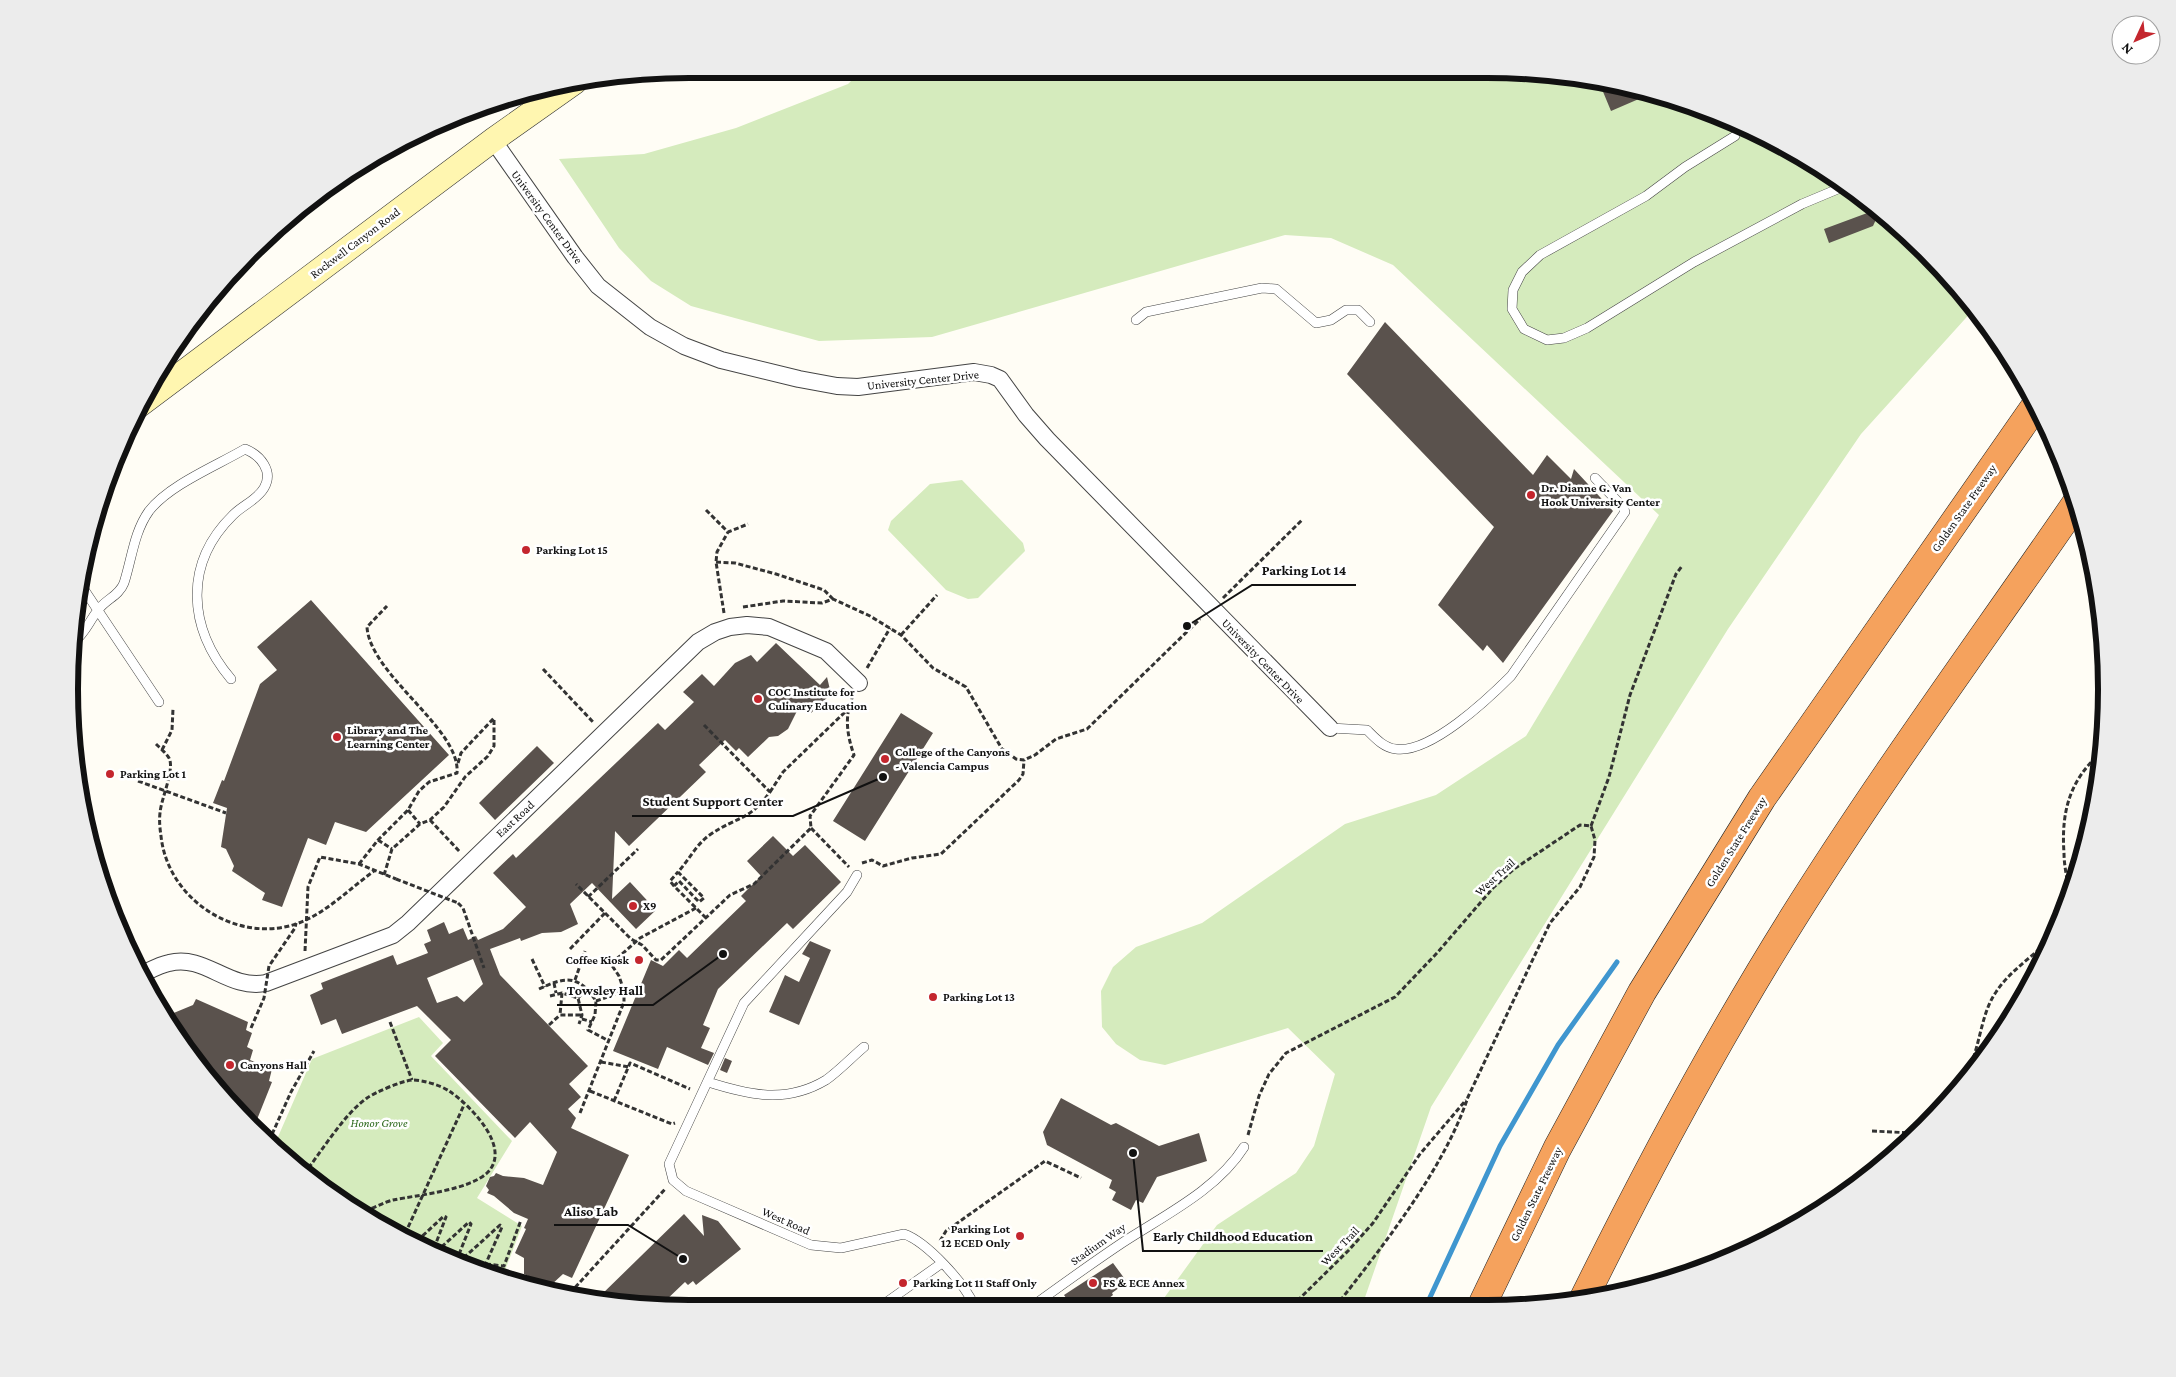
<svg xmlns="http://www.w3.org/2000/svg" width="2176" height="1377" font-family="'Crimson Pro',serif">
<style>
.green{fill:#d5ebbd}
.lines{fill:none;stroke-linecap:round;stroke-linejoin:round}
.stream{stroke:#3f96cf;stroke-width:5}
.building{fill:#5a524d;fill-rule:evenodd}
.lane-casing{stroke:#444;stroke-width:10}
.street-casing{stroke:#444;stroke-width:18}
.secondary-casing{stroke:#333;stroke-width:25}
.highway-casing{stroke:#222;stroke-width:29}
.path{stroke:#333;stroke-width:3;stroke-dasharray:5 2.5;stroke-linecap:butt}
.lane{stroke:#fff;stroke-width:9}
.street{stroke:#fff;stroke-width:16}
.secondary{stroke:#fff6b0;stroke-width:24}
.highway{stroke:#f5a25d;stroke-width:28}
.path-bridge{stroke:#333;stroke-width:3;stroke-dasharray:5 2.5;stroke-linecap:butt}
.poi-dot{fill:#c4262e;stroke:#fff;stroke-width:2}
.labels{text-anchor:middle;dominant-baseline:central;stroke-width:5;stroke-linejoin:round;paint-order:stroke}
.street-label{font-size:12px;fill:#111;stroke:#fff}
.poi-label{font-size:12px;font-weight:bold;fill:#111;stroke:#fff;text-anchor:start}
.park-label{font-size:12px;font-style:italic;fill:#2f6b1f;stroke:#fff}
.rim{fill:none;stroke:#111;stroke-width:6}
.leader{fill:none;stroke:#111;stroke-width:2}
.callout-dot{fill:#111;stroke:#fff;stroke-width:2}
.callout-label{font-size:14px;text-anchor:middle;font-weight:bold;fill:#111;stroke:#fff;stroke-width:5;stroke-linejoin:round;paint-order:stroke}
</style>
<rect width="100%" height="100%" fill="#fffdf5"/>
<path class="green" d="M 858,74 L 1568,74 L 1725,116 L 1865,197 L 1954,280 L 1974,309 L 1861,434 L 1728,629 L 1431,1107 L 1362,1306 L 1159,1305 L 1217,1225 L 1296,1173 L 1314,1146 L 1335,1074 L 1288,1028 L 1165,1065 L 1140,1060 L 1116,1044 L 1102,1027 L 1101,991 L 1113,967 L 1136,947 L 1202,923 L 1345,824 L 1436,795 L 1526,736 L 1659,515 L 1393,265 L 1331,238 L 1285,235 L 932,337 L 819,341 L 691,306 L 651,281 L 619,248 L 559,159 L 644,154 L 736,128 L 848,84 Z
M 962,480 L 1023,543 L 1025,551 L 978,598 L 968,599 L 946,590 L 888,530 L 891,521 L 930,484 Z
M 419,1017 L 443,1043 L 431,1056 L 512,1141 L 477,1198 L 522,1226 L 504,1273 L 452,1261 L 311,1180 L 274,1146 L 312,1059 Z"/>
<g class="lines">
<path class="stream" d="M 1426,1306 L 1500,1146 L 1558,1045 L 1617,962"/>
</g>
<path class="building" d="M 1599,82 L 1648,95 L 1611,111 Z
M 1878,209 L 1880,211 L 1873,226 L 1829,243 L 1824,229 Z
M 1385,322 L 1533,475 L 1547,455 L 1571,479 L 1574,469 L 1613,511 L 1503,663 L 1487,645 L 1483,651 L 1438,605 L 1494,527 L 1347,374 Z
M 311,600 L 449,755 L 366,832 L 335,822 L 326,845 L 308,838 L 282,907 L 262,900 L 265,893 L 232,871 L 234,866 L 226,849 L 221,847 L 227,808 L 213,803 L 222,780 L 224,781 L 260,684 L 277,670 L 257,647 Z
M 776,643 L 820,685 L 827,677 L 831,694 L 811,713 L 801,703 L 788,729 L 778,736 L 769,737 L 748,757 L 739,748 L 736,751 L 725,740 L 699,765 L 706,772 L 629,846 L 615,831 L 612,899 L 630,882 L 656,910 L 636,929 L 592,883 L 570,904 L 578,924 L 561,932 L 542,933 L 521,941 L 520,938 L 490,949 L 500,975 L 588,1066 L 569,1084 L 581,1097 L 568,1109 L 576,1118 L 571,1128 L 629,1155 L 572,1278 L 563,1274 L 550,1286 L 524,1274 L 524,1258 L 515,1253 L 526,1229 L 524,1228 L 528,1219 L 514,1213 L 494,1196 L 487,1193 L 489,1190 L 486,1186 L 490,1177 L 494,1176 L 496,1173 L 503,1176 L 524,1178 L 543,1185 L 557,1152 L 530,1122 L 515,1138 L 435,1056 L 451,1040 L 417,1006 L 342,1034 L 336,1019 L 321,1025 L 310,995 L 323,989 L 321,983 L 393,955 L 397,965 L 428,953 L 424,944 L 431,941 L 427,930 L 444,922 L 449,934 L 463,928 L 468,940 L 476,936 L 478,940 L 503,929 L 526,907 L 493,873 L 513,854 L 516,858 L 658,723 L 665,730 L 694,702 L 683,692 L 702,674 L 714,686 L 735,663 L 751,655 L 757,662 ZM 473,959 L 483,984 L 464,1002 L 457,996 L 437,1003 L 427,978 Z
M 901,713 L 933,733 L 865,841 L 833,821 Z
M 537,746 L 554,763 L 495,820 L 479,803 Z
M 773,836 L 793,856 L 805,845 L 841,882 L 793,929 L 787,923 L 718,989 L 703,1025 L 710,1028 L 701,1048 L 714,1053 L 708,1065 L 667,1047 L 658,1069 L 613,1051 L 651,960 L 663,966 L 679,950 L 687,958 L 746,901 L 741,896 L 761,876 L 747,861 Z
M 810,941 L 831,950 L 799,1025 L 769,1012 L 785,975 L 799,982 L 810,958 L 802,954 Z
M 196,999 L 248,1022 L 246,1030 L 252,1033 L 247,1047 L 253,1050 L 250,1060 L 272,1069 L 269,1081 L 272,1082 L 254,1127 L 223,1097 L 173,1033 L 164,1017 L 193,1005 Z
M 725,1058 L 732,1061 L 727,1073 L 720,1070 Z
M 1061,1098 L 1111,1125 L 1116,1123 L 1159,1146 L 1199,1133 L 1207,1161 L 1157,1177 L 1143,1203 L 1136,1200 L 1131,1210 L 1112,1200 L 1116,1192 L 1109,1188 L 1112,1180 L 1047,1145 L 1043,1132 Z
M 684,1214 L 704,1236 L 702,1215 L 718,1221 L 741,1249 L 696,1285 L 693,1281 L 688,1285 L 685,1282 L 663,1303 L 608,1303 L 596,1300 Z
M 1113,1263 L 1127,1282 L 1112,1293 L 1113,1295 L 1100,1305 L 1071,1305 L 1064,1295 Z"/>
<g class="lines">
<defs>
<path id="lane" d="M 1735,136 L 1685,167 L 1646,196 L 1540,255 L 1522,272 L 1513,290 L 1512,309 L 1524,329 L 1547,340 L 1564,338 L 1587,328 L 1694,262 L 1802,204 L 1845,186
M 1136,320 L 1146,312 L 1262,288 L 1276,289 L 1316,323 L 1331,320 L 1346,310 L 1358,310 L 1370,322
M 79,582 L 159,702
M 73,643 C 86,632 88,623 98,610 C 106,599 119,596 124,583 C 132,558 134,532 149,511 C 169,485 216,466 245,449 C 260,455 274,471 264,488 C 257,500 243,505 233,515 C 183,564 188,628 231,679
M 1330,728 L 1367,730 C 1375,738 1384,748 1396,749 C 1430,754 1488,699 1511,676 L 1625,512 L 1623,507 L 1595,478
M 857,875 L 847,892 L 744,1003 L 669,1164 L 673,1180 L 686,1191 L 811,1245 L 841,1248 L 904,1234 C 927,1242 964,1283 974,1305
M 708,1082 C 749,1095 786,1104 826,1080 C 839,1071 852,1057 864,1047
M 884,1304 L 942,1263
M 1034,1305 C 1063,1284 1092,1263 1122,1243 C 1163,1216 1217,1190 1244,1147"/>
<path id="street" d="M 493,140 L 575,257 L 598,286 L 650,327 L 684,346 L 721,360 L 799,379 L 837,386 L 858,387 L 974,372 L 991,375 L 1000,379 L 1026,415 L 1047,439 L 1330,728
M 140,975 C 149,971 159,965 169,963 C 206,954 227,990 266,983 L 393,935 L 408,923 L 698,642 L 715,632 L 730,627 L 747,625 L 769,627 L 826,651 L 859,683"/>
<path id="secondary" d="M 137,407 L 493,140 L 575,82"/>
<path id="highway" d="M 1584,1298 C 1648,1168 1716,1041 1793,918 C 1882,776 1982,640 2077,502
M 1481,1307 L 1557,1149 L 1642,992 L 1762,798 L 2036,405"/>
</defs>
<use href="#lane" class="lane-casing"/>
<use href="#street" class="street-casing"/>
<use href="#secondary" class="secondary-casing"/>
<use href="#highway" class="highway-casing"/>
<path class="path" d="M 706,510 L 728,532 L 748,524
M 716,562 L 735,563 L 776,574 L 824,590 L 833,599
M 1223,598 L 1303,519
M 743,607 L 783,601 L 822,603 L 833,599 L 870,616 L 901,635 L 933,668 L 966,687 L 1002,749 L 1016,759 L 1024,760 L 1035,755 L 1056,739 L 1087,729 L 1200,619
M 724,613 L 716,562 L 717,552 L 728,532
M 901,635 L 937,595
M 867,668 L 890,628
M 543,669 L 593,722
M 704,725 L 770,792 C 749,821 738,816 711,834 C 697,843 689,860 678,872 L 704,898 L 699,902 L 679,881 L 674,886 L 706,918
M 156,744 C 160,748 166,753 169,758 C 175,769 161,799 160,813 C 159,821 160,829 161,836 C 168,903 244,949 306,920 C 331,908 352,887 374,871
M 162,750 L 172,730 L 173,709
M 458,763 L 461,753 L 494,718
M 138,781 L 226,813
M 770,792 L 783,772 L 846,711
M 408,810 L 420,824
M 430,820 L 460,852
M 1591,826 L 1609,777 L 1630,695 L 1676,574 L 1682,566
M 811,828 L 849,867
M 378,840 L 392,849
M 862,863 L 872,860 L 883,866 L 912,858 L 941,854 L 1019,780 L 1023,774 L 1024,760
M 359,864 L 378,840 L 408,810 L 419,791 L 429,782 L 457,773 C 461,729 370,675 367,627 L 387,606
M 384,875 L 392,849 L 420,824 L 430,820 L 444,807 L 465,777 L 488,756 L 494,746 L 494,718
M 674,886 L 670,881 L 678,872
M 2069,895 C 2068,881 2064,867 2064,853 C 2061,811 2070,779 2102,752
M 588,897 L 638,849
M 458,903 L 463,908 L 484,968
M 605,913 L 631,939 L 642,945 L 656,960 L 661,960 L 730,895 L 754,884 L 811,828 L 810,816 L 854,755 C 847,735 844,716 853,696
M 570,949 L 605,913 L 576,884
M 305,951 L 308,887 L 320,857 L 359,864 L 396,879
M 532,959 L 545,987
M 575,980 L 585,951
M 554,983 L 556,993
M 539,989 C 566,976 579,975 596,1001 L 595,1015 L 588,1030 L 609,1041
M 562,993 L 560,1015 L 582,1015
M 550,996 L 562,993 L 578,998 L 582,1015 L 579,1024
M 578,998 L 587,989
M 596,1001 L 624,991 L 619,976 L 611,964 L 640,938 L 696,908
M 582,1019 L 592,1022
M 390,1022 L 412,1080
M 549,1025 L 560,1015
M 601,1062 L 629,1067
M 1960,1085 C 1981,1056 1978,1018 1996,992 C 2011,969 2036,955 2054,935
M 590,1091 L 672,1124 L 675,1123
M 614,1101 L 630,1063 L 690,1089
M 580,1113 L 624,1002 L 624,991
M 1872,1131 L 1912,1133
M 1248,1135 L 1259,1096 L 1269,1074 L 1286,1053 L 1395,997 L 1437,953 L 1493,888 L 1514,869 L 1580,825 L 1591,826 L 1595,840 L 1594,857 L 1580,887 L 1550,923 L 1468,1097 C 1444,1169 1383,1246 1336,1306
M 269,1141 L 291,1092 L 314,1051
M 304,1174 C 321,1152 345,1113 367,1098 C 376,1092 401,1081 412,1080 C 423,1080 440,1085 449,1091 C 470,1105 513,1148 487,1173 C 469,1190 418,1195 393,1200 C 384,1202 374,1208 365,1211
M 405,1234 L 464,1105
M 417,1241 L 444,1216 L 446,1217 L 433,1251
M 940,1241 L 946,1231 L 1045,1161 L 1081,1178
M 436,1252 L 469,1222 L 471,1224 L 456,1262
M 458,1263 L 500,1225 L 502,1227 L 483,1270
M 486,1264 L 504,1266 L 521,1220
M 570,1293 L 666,1188
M 1292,1306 L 1349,1250 L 1373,1223 L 1420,1154 L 1466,1100"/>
<use href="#lane" class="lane"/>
<use href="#street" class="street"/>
<use href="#secondary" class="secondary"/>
<use href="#highway" class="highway"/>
<path class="path-bridge" d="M 396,879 L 458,903
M 251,1028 L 264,998 L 269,966 L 295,928 L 296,923"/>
</g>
<g class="poi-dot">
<circle cx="1531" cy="495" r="5"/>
<circle cx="526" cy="550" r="5"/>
<circle cx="758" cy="699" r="5"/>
<circle cx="337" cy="737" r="5"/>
<circle cx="885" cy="759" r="5"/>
<circle cx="110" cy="774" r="5"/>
<circle cx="633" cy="906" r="5"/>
<circle cx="639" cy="960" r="5"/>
<circle cx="933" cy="997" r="5"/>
<circle cx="230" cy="1065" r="5"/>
<circle cx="1020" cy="1236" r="5"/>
<circle cx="903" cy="1283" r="5"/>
<circle cx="1093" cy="1283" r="5"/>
</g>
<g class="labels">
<g class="street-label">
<text transform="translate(547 217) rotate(54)">University Center Drive</text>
<text transform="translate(355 243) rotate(-37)">Rockwell Canyon Road</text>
<text transform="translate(923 380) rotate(-6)">University Center Drive</text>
<text transform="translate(1964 508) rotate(-55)">Golden State Freeway</text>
<text transform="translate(1263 661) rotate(46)">University Center Drive</text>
<text transform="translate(515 819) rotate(-43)">East Road</text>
<text transform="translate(1736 842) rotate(-58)">Golden State Freeway</text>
<text transform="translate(1495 877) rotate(-42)">West Trail</text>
<text transform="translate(1536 1194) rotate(-64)">Golden State Freeway</text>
<text transform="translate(786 1221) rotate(24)">West Road</text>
<text transform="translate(1098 1244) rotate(-35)">Stadium Way</text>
<text transform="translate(1340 1246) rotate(-46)">West Trail</text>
</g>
<g class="poi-label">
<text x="1541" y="488">Dr. Dianne G. Van<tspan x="1541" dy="14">Hook University Center</tspan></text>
<text x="536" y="550">Parking Lot 15</text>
<text x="768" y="692">COC Institute for<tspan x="768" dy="14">Culinary Education</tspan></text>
<text x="347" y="730">Library and The<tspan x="347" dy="14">Learning Center</tspan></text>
<text x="895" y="752">College of the Canyons<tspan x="895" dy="14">- Valencia Campus</tspan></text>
<text x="120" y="774">Parking Lot 1</text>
<text x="643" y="906">X9</text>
<text x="629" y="960" text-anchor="end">Coffee Kiosk</text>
<text x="943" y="997">Parking Lot 13</text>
<text x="240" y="1065">Canyons Hall</text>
<text x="1010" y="1229" text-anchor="end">Parking Lot<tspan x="1010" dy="14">12 ECED Only</tspan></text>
<text x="913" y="1283">Parking Lot 11 Staff Only</text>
<text x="1103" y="1283">FS &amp; ECE Annex</text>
</g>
<g class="park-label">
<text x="379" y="1123">Honor Grove</text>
</g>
</g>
<path d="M0 0H2176V1377H0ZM689 78H1487A611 611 0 0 1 2098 689V689A611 611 0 0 1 1487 1300H689A611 611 0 0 1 78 689V689A611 611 0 0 1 689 78Z" fill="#ececec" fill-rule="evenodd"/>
<path class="rim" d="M689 78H1487A611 611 0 0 1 2098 689V689A611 611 0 0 1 1487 1300H689A611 611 0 0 1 78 689V689A611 611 0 0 1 689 78Z"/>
<path class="leader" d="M1187 626L1252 585H1356M883 777L793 816H632M723 954L653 1005H557M683 1259L628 1225H554M1133 1153L1143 1251H1323"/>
<g class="callout-dot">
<circle cx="1187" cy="626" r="5"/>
<circle cx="883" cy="777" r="5"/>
<circle cx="723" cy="954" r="5"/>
<circle cx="683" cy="1259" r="5"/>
<circle cx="1133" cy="1153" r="5"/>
</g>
<g class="callout-label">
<text x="1304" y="575">Parking Lot 14</text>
<text x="713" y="806">Student Support Center</text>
<text x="605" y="995">Towsley Hall</text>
<text x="591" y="1216">Aliso Lab</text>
<text x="1233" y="1241">Early Childhood Education</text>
</g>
<g transform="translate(2136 40) rotate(226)"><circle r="24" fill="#ffffff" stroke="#a0a0a0"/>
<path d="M0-4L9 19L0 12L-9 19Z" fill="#c4262e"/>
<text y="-8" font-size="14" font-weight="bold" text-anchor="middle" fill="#111111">N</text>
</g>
</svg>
